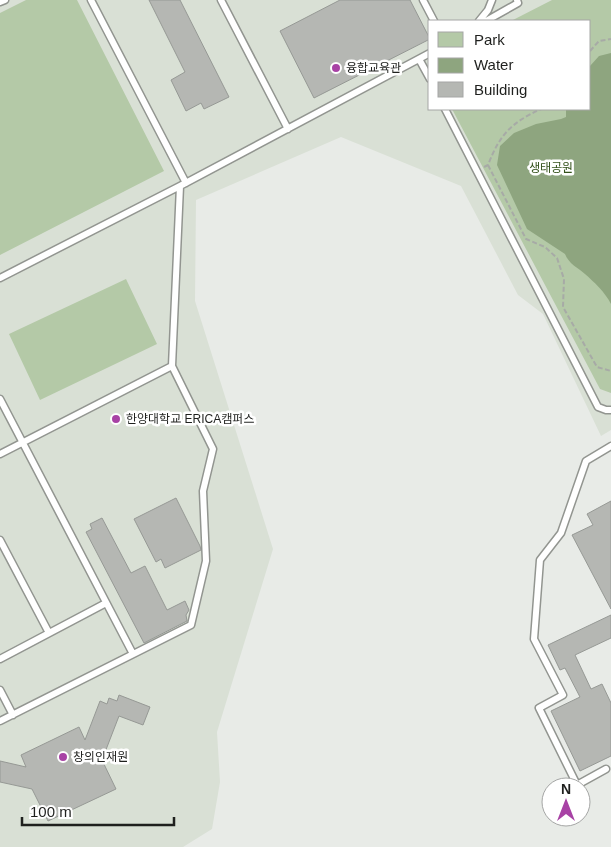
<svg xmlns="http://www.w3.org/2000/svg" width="611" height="847" font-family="Helvetica,'Noto Sans KR',sans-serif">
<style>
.built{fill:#d9e0d5;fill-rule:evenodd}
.green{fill:#b4c9a7}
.water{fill:#8ea57f}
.building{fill:#b5b7b3;stroke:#969995}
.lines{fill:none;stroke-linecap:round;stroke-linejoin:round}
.service-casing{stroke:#929590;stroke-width:9}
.path{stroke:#a7aaa6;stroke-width:2;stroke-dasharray:5 2.5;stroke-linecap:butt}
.service{stroke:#fff;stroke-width:6}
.poi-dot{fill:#a842a5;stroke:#fff;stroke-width:2}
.labels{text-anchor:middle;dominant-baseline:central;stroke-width:5;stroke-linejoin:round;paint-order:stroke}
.poi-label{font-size:12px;fill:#1f201e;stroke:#fff;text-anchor:start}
.park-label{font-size:12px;fill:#34521b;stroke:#fff}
</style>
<rect width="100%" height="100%" fill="#e8ebe7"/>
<path class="built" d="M 0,0 L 611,0 L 611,430 L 601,436 L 543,314 L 518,295 L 461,186 L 341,137 L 196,200 L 195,301 L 273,549 L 217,732 L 220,782 L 212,829 L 183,847 L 0,847 ZM 430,21 L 590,21 L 590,109 L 430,109 Z"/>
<path class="green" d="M 26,0 L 77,0 L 164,171 L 0,255 L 0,13 Z
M 552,0 L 611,0 L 611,393 L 600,389 L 452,109 L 590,109 L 590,21 L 511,21 Z
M 126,279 L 157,344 L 40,400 L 9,334 Z"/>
<path class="water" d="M 611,53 L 611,304 C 605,292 594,282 585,274 C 577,267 569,264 565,254 L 527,229 L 497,165 L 500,146 L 514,133 L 536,124 L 561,119 L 566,117 L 566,109 L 590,109 L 590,66 L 599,56 Z"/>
<path class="building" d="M 149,0 L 180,0 L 229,97 L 204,109 L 201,103 L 186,111 L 171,80 L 185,72 Z
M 340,0 L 410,0 L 430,39 L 314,98 L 280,31 Z
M 176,498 L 200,546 L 201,550 L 165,568 L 161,559 L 156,562 L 134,519 Z
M 611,501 L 611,609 L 572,535 L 593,525 L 587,514 Z
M 102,518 L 131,573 L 145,566 L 167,610 L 185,601 L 189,610 L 186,615 L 187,621 L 144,643 L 86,532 L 92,529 L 90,524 Z
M 611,615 L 611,638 L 575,655 L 591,689 L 602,684 L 611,703 L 611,756 L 580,771 L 551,711 L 580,697 L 565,668 L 560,670 L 548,645 Z
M 119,695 L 150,707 L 143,725 L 119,716 L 102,760 L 116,789 L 48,821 L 32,789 L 0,782 L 0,761 L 26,767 L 21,755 L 79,727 L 85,740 L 100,701 L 107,704 L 109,698 L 117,701 Z"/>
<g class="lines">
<defs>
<path id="service" d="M 91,0 L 186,183
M 221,0 L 288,129
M 423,0 L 434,21
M 0,2 L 5,0
M 479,21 L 488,10 L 492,0
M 486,21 L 518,3 L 517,0
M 419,59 L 430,79
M 445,109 L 598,407 L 606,410 L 611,410
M 0,278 L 180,186 L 430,53
M 0,399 L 133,654
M 0,454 L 172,366
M 0,540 L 49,633
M 0,659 L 106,603
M 0,690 L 13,715
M 0,721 L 191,625 L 206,561 L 203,491 L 213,449 L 172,366 L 180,186
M 606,769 L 577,785 L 539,708 L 563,695 L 534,639 L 540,560 L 561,533 L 586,461 L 611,446"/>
</defs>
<use href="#service" class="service-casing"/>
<path class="path" d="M 590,51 L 599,41 L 611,39
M 488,165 L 526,239 L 545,247 L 557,258 L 564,279 L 563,307 L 597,367 L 611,371
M 484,167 L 488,165 C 500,134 511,123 541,109"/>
<use href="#service" class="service"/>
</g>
<g class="poi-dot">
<circle cx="336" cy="68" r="5"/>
<circle cx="116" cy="419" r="5"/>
<circle cx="63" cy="757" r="5"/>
</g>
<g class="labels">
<g class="poi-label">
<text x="346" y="68">융합교육관</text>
<text x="126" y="419">한양대학교 ERICA캠퍼스</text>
<text x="73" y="757">창의인재원</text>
</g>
<g class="park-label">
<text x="551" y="168">생태공원</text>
</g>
</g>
<rect x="428" y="20" width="162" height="90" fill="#ffffff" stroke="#a5a6a5"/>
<rect x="438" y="32" width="25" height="15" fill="#b4c9a7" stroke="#a5a6a5"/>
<text x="474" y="45" font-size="15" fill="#1f201e">Park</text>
<rect x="438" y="58" width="25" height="15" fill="#8ea57f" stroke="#a5a6a5"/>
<text x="474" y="70" font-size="15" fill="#1f201e">Water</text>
<rect x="438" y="82" width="25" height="15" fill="#b5b7b3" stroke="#a5a6a5"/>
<text x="474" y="95" font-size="15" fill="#1f201e">Building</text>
<g transform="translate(566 802)"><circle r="24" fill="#ffffff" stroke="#a5a6a5"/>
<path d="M0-4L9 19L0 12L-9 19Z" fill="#a842a5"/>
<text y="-8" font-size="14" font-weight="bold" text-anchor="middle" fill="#1f201e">N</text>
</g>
<path d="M22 817v8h152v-8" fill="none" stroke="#1f201e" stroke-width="2.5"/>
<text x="30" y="817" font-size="15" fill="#1f201e" stroke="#ffffff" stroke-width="4" paint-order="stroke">100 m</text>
</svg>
